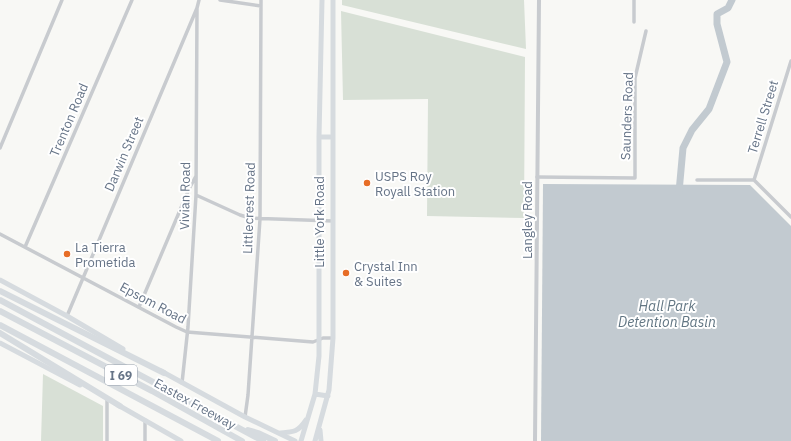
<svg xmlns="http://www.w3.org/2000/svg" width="791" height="441" font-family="'IBM Plex Sans',sans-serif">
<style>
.green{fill:#d8e0d6}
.water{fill:#c2cad0}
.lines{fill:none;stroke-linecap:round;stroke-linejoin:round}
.river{stroke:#c2cad0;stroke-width:7}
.minor{stroke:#c8cbcf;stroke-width:3.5}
.tertiary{stroke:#c8cbcf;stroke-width:4}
.secondary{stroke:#d6dbdf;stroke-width:5}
.motorway{stroke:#d6dbdf;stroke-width:6}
.poi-dot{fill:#e76d26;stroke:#fff;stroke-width:1.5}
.labels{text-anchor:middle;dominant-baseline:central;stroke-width:4;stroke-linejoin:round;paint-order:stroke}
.shield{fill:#fff;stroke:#949eab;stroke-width:1}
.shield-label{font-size:12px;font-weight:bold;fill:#667487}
.street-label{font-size:13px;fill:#667487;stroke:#fff}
.poi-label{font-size:13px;fill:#667487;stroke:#fff;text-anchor:start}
.water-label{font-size:14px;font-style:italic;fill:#627683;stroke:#fff}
</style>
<rect width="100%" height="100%" fill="#f8f8f5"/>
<path class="green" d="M 342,0 L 524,0 L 526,49 L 342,5 Z
M 341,11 L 525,57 L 524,218 L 427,216 L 428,99 L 343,100 Z
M 43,374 L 103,406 L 103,441 L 41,441 Z"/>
<path class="water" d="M 543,184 L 750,185 L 791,226 L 791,441 L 541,441 Z"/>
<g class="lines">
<path class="river" d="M 679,192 L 683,148 L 692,130 L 709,109 L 727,62 L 717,24 L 717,14 L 728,8 L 732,0"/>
<path class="minor" d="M 220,0 L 261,6
M 634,22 L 634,0
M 0,148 L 62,0
M 537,177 L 635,178 L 635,78 L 646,31
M 697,180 L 754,180 L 791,217
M 754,180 L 791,61
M 196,195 L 240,215 L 250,218 L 333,221
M 0,234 L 176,327 L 187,332 L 313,342 L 323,338 L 333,338
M 25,247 L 132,0
M 139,307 L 189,189 L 196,176
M 67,316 L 197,8 L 199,0
M 182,383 L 188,327 L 196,195 L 197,8
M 245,417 L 248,395 L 260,219 L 261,0
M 107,441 L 107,399
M 145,441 L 145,420"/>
<path class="tertiary" d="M 535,441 L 539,0"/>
<path class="secondary" d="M 319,137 L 333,137
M 0,280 L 67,316 L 123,349
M 0,343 L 80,385
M 161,371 L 245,417 L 295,441
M 315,394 L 328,396
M 118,405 L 181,441
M 320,430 L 321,441
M 280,433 C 294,432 298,432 306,420
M 301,441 L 315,394 L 319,356 L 319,137 L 322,0
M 315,441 L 329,390 L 333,338 L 333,0"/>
<path class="motorway" d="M 0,291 L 164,373
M 0,300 L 263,441
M 0,311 L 152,391 L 242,441
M 0,325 L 218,441
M 0,333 L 120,406
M 248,430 L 258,433 L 275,441"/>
</g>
<g class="poi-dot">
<circle cx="367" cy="183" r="4"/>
<circle cx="67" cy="254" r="4"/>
<circle cx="346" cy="273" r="4"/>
</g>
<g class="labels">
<rect class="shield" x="105" y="365" width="32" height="20" rx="3"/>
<g class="shield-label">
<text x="121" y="375">I 69</text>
</g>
<g class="street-label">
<text transform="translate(627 116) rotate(-88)">Saunders Road</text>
<text transform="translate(763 117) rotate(-73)">Terrell Street</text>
<text transform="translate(69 120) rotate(-67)">Trenton Road</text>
<text transform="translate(124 154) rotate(-67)">Darwin Street</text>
<text transform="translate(185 196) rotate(-89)">Vivian Road</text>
<text transform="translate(249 208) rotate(-88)">Littlecrest Road</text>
<text transform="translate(527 220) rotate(-90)">Langley Road</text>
<text transform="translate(319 222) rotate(-90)">Little York Road</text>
<text transform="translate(153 303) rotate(28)">Epsom Road</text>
<text transform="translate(195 404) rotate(29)">Eastex Freeway</text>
</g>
<g class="poi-label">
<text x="375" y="176">USPS Roy<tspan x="375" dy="15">Royall Station</tspan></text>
<text x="75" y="247">La Tierra<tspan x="75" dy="15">Prometida</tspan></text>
<text x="354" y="266">Crystal Inn<tspan x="354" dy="15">&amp; Suites</tspan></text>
</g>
<g class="water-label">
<text x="667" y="306">Hall Park<tspan x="667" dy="16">Detention Basin</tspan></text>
</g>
</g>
</svg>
